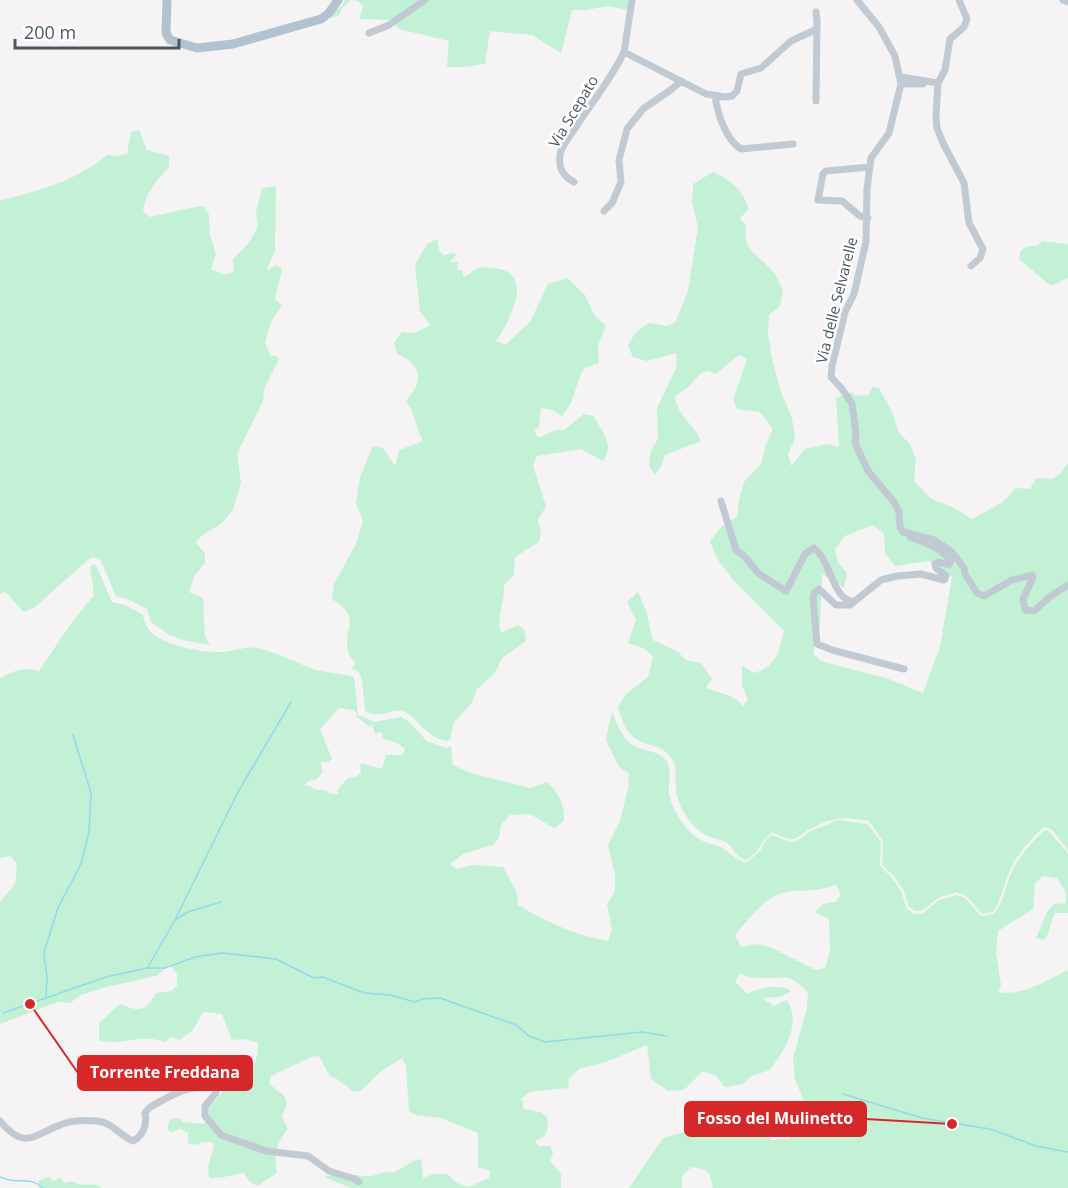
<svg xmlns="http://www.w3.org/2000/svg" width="1068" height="1188" font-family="'Open Sans',sans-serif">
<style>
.green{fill:#c3f1d5;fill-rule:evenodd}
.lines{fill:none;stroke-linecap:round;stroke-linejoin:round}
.stream{stroke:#90daee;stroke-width:1.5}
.minor{stroke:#c1cad2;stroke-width:7}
.major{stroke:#b3c2d1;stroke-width:9}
.labels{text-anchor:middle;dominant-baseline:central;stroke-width:5;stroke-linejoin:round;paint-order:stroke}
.street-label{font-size:15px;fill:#4a5661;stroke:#fff}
.leader{fill:none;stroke:#d62828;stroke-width:2}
.callout-dot{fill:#d62828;stroke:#fff;stroke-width:2}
.callout{fill:#d62828;stroke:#d62828;stroke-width:2}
.callout-label{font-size:16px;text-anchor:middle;font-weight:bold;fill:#fff}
</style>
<rect width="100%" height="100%" fill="#f5f3f3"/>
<path class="green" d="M 345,0 L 630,0 L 629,10 L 608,6 L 586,10 L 572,10 L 561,53 L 532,35 L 490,31 L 485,64 L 464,67 L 447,67 L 449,41 L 399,29 L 391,20 L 359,19 L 363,7 L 358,1 L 351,0 L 341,9 L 339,16 L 329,18 L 343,4 Z
M 139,130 L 147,150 L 169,156 L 169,167 C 156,181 145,193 143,212 L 150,217 L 185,209 L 203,206 L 209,215 L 210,235 L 216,254 L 211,269 L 224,275 L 234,272 L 233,259 L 249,243 L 258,226 L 256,212 L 262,188 L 276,186 L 275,251 L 266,271 L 277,265 L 282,269 L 275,299 L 282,305 L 272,320 L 265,342 L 271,357 L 275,355 L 279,359 L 264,389 L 263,401 L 237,454 L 241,483 L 233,510 L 221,524 L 204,534 L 195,542 L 205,553 L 205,563 L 195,575 L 189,592 L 203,598 L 205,637 L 210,645 L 183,640 L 168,634 L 151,622 L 147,609 L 128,599 L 116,596 L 101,561 L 94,557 L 89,559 L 35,607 L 24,612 C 17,607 12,596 4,592 L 0,594 L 0,201 C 41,189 73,183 107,155 L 117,156 L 127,154 L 131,132 Z
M 713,172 C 733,182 741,188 749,209 L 740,218 L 746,226 C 741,251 762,257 774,273 C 778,278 780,284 783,290 L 780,306 L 769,315 L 768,333 L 772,359 L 781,392 L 792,418 L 795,439 L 788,453 L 791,466 L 805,449 L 828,444 L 839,447 L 836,398 L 852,392 L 855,396 L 868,395 L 873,387 L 879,388 L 892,412 L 899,433 L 910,444 L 916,460 L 914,481 L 930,498 L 954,508 L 972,519 L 1003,502 L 1016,488 L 1030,489 L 1036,478 L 1052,479 L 1060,474 L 1068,463 L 1068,850 L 1051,829 L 1044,827 C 1033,836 1017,855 1011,868 C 1004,882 1002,899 993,912 L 982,914 L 966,896 L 957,892 L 938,898 L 921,911 L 915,911 L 909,907 L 903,889 L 893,875 L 882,865 L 883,841 L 869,821 C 845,816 832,817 810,829 C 805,831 800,837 794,839 C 788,840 778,834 772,833 C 764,837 763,843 758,849 C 755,854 750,857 746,860 C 735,857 734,848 726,842 C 719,839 711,838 704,834 C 690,826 677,805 676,789 C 675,778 678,767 671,758 C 663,745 651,747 640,741 C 626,735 622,720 618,707 L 626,694 L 648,677 L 653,657 L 645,649 L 628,643 L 636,620 L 627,602 L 638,592 L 646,611 L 653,640 L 678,652 L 686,660 L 701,663 L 712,679 L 706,687 C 722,696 732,692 743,706 L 748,700 L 742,685 L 742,665 L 754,673 C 778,665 778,653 784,631 L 733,580 L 716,557 L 710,541 L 721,527 L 726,524 L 734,551 L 757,574 L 784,593 L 790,590 L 802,562 L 810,550 L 814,550 L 818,553 L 832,581 L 822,574 L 820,625 L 813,654 L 821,661 L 889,679 L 923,693 L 940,647 L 952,577 L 929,561 L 895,566 L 885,553 L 884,533 L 872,525 L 845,536 L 835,549 L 838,562 L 847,573 L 844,588 C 829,578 829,557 814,546 C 797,551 795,576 786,589 L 759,572 L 746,556 L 737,549 L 729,522 L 737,517 L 739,500 L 744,482 L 761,464 L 765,447 L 773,429 L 760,412 L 737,409 L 733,400 L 747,359 L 739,355 L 716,374 L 709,371 L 701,373 L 687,388 L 675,396 C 677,416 694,424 701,441 L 665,455 L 661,467 L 655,475 L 649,466 L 651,450 L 658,439 L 657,408 L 677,366 L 676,353 L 647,361 L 633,357 L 628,346 L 635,333 L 649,323 L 667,326 L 675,323 L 688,291 L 698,228 L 692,201 L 693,184 Z
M 437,239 L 439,250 L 443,255 L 454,253 L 456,255 L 450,262 L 458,262 L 457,269 L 462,271 L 464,277 C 469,275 472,271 476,269 C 483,266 493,268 500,269 C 534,277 508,324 496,341 L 505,345 L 530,322 L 548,284 L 567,278 L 585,295 L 594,315 L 606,326 L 598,345 L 599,363 L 584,368 C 575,385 575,402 562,416 L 552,410 L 541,408 L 539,427 L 534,430 L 538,438 L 556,430 L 564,430 L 584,414 L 594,416 C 602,433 615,444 603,461 L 581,449 L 537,456 L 533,466 L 546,506 L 538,520 L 541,532 L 539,542 L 515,557 L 514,575 L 504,585 C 505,602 496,616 501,633 L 518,625 L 524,629 L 526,641 L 502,658 L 495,673 L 477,689 L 471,704 L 454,722 L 450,739 L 446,741 C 423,736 416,714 402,711 C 390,708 384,720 365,711 L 362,680 L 359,672 L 351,668 L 356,664 C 354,661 349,656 348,651 C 343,626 363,618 332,599 L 334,584 L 356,544 L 363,521 L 356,503 L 360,477 L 373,446 L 383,448 L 395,466 L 399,450 L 423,441 C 415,427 416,414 406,401 C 409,396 416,390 417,384 C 422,369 410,359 397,354 L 394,343 L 402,332 L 415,333 L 430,325 L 420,311 L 415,265 L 427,244 Z
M 1042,241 L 1068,244 L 1068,278 L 1051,286 L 1019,259 L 1021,250 L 1029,246 L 1037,246 Z
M 94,564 L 96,565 L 112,602 L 125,605 L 142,614 C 144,618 145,623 147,627 C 159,646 203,653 224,652 C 235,651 246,646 257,648 C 276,652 294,662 313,669 C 326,673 341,673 354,677 L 358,715 L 374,722 L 401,717 L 408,721 L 427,741 L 446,748 L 451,746 L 453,765 L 471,773 L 530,788 L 547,782 C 558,791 567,808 563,822 L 554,828 L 530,814 L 510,815 L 501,825 L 499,838 L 493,845 L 463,854 L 450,864 L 456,869 L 473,865 L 503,867 L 517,893 L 518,905 C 545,921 577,936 608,941 L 612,930 L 607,904 L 615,891 L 615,875 L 608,845 L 620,821 L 628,788 L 629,773 L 619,767 L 606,740 L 612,711 C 617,725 623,741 638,748 C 649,752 660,751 667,762 C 672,772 668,784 669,794 C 672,810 686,832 701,840 C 707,844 716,844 722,848 C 731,853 736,860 746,863 L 760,851 L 767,838 L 772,835 L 790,842 L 797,841 L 809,832 L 838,820 L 868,824 L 881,842 L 880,866 L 891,877 L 901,891 L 907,909 L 914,914 L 922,914 L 939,900 L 957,895 L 965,898 L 981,916 L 994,914 C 1004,901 1006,885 1012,871 C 1018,858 1034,839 1045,830 L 1049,831 L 1068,853 L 1068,913 L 1055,913 C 1050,923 1051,931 1044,940 L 1036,938 L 1047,912 L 1054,904 L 1066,903 L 1066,893 L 1057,878 L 1043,876 L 1035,884 L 1033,909 L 998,931 L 996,952 L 1001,985 L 998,992 C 1022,997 1047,980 1068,970 L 1068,1188 L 713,1188 L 710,1175 L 704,1169 L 691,1167 L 682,1176 L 682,1188 L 629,1188 L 663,1138 L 728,1120 L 744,1119 L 759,1113 L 764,1119 L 763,1134 L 772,1140 L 784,1139 L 788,1140 L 804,1124 L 805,1102 L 795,1080 L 793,1058 L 807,1008 L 808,992 C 786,970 785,980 759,978 C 752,978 745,975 739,974 L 735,982 L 748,994 C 759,987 778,984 790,990 L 790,992 L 779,997 L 762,998 L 774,1006 L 787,1000 C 802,1024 785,1049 770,1070 L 751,1076 L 743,1084 L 725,1087 L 716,1076 L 703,1071 L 684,1090 L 668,1091 L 651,1079 L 647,1045 L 608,1061 L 579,1069 L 569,1078 L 568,1088 L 530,1092 L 521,1099 L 523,1102 L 523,1109 L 540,1112 L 547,1117 L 548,1126 L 545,1136 L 535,1141 L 538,1146 L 550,1146 L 553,1154 L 550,1161 L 561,1174 L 561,1188 L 351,1188 L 324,1177 C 337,1171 358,1177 372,1176 C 376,1175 381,1173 386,1172 C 389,1172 393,1173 395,1172 C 406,1167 408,1161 421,1159 L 423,1178 L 433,1174 L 447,1174 L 457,1183 L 469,1187 L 489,1178 L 490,1171 L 478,1167 L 478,1133 L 441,1118 L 416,1115 L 409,1111 L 406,1066 L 402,1058 L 379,1073 L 362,1090 L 354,1092 L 337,1079 L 330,1076 L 319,1056 L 311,1057 L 271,1076 L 269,1083 C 281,1097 293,1092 282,1117 L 288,1129 C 275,1145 274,1153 277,1173 L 257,1186 L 249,1181 L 245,1174 L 241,1173 C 236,1175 215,1179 209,1178 L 208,1167 L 214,1146 L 212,1142 L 202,1142 L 196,1145 L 188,1143 L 188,1133 L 180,1129 L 172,1132 L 167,1129 L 170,1119 L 179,1118 L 183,1122 L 204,1124 L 209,1115 L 208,1106 C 216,1101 219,1096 225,1089 C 243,1069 258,1076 258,1043 L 244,1039 L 232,1040 L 222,1014 L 203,1012 L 193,1030 L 180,1040 L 171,1037 L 165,1042 C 160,1041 155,1039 150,1039 C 131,1037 121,1046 99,1040 L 99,1023 L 120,1004 C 139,1012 146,1012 156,993 L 171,991 L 177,986 L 177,974 L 170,965 L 156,976 L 106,987 L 81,995 L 70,1003 L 58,1002 L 0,1024 L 0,902 L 15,884 L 17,870 L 16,862 L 10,856 L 0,858 L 0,678 C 14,671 23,666 39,671 L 70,625 L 94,595 L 90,567 ZM 339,708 L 352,710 L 356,712 L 357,717 L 370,727 L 372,724 L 375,734 L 379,732 L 383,733 L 382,737 L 385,740 C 391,739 402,745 405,750 L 402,755 L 386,755 L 382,769 L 362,763 L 360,765 L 361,773 C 356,778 354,776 349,778 C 345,780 340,787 337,791 L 339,794 L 330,794 L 327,791 L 314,789 L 310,786 L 304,786 L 307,782 L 317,779 L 322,773 L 321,762 L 328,762 L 332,759 L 320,729 ZM 835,885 L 839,889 L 840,896 L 835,902 L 823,904 L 815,912 L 829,919 L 830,951 L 825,968 L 816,970 L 770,947 L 756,944 L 741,947 L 735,935 C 751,916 767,893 793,891 C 810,890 819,891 835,885 Z
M 49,1177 L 53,1181 L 60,1178 L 64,1183 L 72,1181 C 78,1185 88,1186 94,1184 L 102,1188 L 39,1188 L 38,1181 Z"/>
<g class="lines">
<path class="stream" d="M 175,920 L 188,912 L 221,902
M 148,967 L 175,920 L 238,792 L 291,702
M 46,998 L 47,976 L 44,956 L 45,949 L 58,908 L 81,864 L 89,832 L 91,793 L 73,735
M 3,1013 L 106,977 L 147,968 L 165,968 L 195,957 L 222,953 L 276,959 L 314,978 L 323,977 L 364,993 L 390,995 L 415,1002 L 423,999 L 440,998 L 516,1025 L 529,1036 L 545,1042 L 642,1032 L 667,1036
M 843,1094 L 922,1118 L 990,1129 L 1036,1146 L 1068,1152
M 0,1177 C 18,1186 27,1174 43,1188"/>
<path class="minor" d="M 632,0 L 624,52 L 706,94 L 725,97 L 732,96 L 737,91 L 741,74 L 761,68 L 791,41 L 817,29
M 857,0 L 879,27 L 895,56 L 901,84 L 889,133 L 871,158 L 867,189 L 866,242 L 854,294 L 845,312 L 832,366 L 831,377 L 842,389 L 852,404 L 856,433 L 855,443 L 868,471 L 894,502 L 899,512 L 900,527 L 903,532 L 934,540 L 952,552 L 964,568 L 965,574 L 977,593 L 984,596 L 1012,580 L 1032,575 L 1033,578 L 1023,599 L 1025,610 L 1034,611 L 1052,595 L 1068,585
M 959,0 L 967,19 L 964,27 L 950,39 L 945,70 L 938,83 L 936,115 L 937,128 L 943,143 L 964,183 L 969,223 L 983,249 L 980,258 L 971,266
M 1063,0 L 1068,2
M 369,33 L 389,25 L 425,0
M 901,77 L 938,83
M 901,84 L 923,84
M 715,95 C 717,112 725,139 741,149 L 793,144
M 816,101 L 817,21 L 816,12
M 574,182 C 562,176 557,165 561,151 C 564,143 571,134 576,127 C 592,102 612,78 624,52
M 604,211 L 612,203 L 621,182 L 619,160 L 627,129 L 643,109 L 672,89 L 681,81
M 868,218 L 860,216 L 842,201 L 818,200 L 823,174 L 826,171 L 870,167
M 721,501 L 736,550 L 745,557 L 758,573 L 786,591 L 805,554 L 814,548 C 831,560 833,602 854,601
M 904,669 L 832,650 L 817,644 L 813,599 L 814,593 L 819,589 L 836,605 L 850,605 L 881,580 L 897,576 L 921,574 L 944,580 L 946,576 L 936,568 L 935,564 L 939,562 L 949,565 L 951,561 C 941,548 925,543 910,537
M 0,1121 C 24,1150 32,1136 60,1125 C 71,1120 85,1120 97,1121 C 112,1122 120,1136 133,1141 C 144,1135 147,1124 145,1113 L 149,1108 C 169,1096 190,1083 215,1088 L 216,1093 L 205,1106 L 205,1116 L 221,1135 L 266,1151 L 308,1156 L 329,1171 L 355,1179 L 359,1182"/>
<path class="major" d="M 167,0 L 166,33 L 170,40 L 197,48 L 233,44 L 321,19 L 329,13 L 338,0"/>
</g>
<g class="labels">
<g class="street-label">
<text transform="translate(573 111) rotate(-59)">Via Scepato</text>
<text transform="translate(836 300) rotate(-76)">Via delle Selvarelle</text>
</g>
</g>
<path class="leader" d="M30 1004L78 1073M952 1124L866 1119"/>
<g class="callout-dot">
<circle cx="30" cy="1004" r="6"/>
<circle cx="952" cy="1124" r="6"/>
</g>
<g class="callout">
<rect x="78" y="1056" width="174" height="34" rx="6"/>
<rect x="685" y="1102" width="181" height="34" rx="6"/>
</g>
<g class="callout-label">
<text x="165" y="1078">Torrente Freddana</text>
<text x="775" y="1124">Fosso del Mulinetto</text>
</g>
<path d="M15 39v9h164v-9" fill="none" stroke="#4a5661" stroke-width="3"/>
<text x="24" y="39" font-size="18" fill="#4a5661" stroke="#ffffff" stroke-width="4.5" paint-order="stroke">200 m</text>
</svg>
